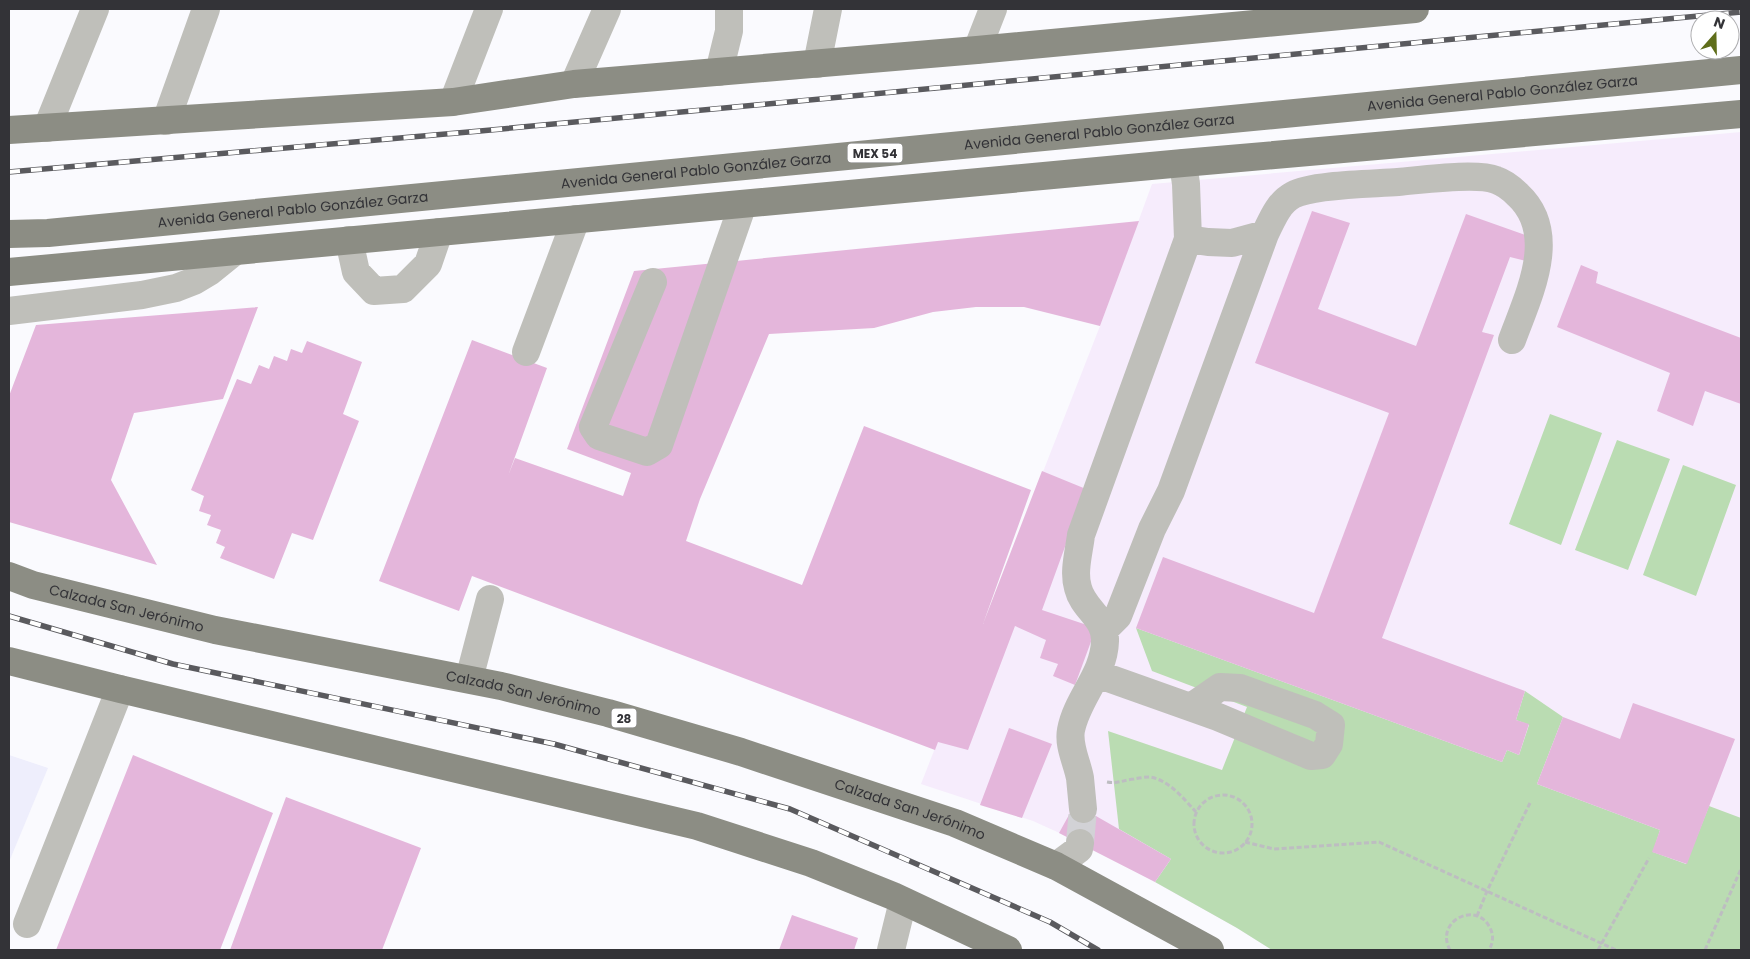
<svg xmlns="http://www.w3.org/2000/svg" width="1750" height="959" font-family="Poppins,sans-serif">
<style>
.built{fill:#eeeefc}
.education{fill:#f6ecfc}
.green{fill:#badcb2}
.building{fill:#e4b6db}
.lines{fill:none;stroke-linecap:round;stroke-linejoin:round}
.minor-tunnel{stroke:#d2d2d6;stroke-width:28;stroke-dasharray:28 14;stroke-linecap:butt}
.path{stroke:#bdbdc1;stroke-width:3;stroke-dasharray:5 2.5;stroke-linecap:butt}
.minor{stroke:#bfbfba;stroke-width:28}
.major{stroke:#8c8d84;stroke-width:28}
.rail-casing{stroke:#5a5a5e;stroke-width:5.5}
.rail{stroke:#fff;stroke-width:4;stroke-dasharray:11;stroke-linecap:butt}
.labels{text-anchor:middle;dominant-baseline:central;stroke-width:4;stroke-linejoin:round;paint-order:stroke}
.shield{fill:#fff;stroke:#707073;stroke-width:1}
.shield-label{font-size:12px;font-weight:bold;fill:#333337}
.street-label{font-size:14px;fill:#333337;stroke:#fff}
</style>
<rect width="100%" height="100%" fill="#fafafe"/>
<path class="built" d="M 9,755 L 48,768 L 9,862 Z"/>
<path class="education" d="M 1741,132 L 1741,950 L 1272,950 L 1237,928 L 1097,850 L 1033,821 L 921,784 L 1100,326 L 1152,184 Z"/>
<path class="green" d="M 1550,414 L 1602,433 L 1561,545 L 1509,524 Z
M 1617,440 L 1670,459 L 1628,570 L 1575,550 Z
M 1683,465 L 1736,485 L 1696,596 L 1643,575 Z
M 1136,628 L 1502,762 L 1507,750 L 1519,755 L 1529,725 L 1516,720 L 1525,691 L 1563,717 L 1537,784 L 1660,830 L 1653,852 L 1686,864 L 1709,806 L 1741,818 L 1741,950 L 1272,950 L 1237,928 L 1155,882 L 1171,859 L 1119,829 L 1108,731 L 1222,770 L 1247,707 L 1152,671 Z"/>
<path class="building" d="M 1312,211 L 1350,223 L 1318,309 L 1416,346 L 1466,214 L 1534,238 L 1526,261 L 1510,257 L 1482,332 L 1494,335 L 1382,638 L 1525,691 L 1516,720 L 1529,724 L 1519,755 L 1507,750 L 1502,762 L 1136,628 L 1163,557 L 1314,613 L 1389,413 L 1255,363 Z
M 1139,221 L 1100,326 L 1024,307 L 976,307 L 933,312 L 874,328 L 769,334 L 700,499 L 686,541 L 802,585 L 864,426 L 1031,490 L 983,624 L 1042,471 L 1086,489 L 1042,610 L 1096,628 L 1075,685 L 1053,676 L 1058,664 L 1040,658 L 1046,640 L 1015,626 L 968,750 L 938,742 L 935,750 L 472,576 L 459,611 L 379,581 L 472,340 L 547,368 L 508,476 L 515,458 L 623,496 L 631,473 L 567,449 L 634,271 Z
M 1581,265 L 1598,272 L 1596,283 L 1741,338 L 1741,404 L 1705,391 L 1693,426 L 1657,411 L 1670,373 L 1557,327 Z
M 258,307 L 223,399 L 134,413 L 111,480 L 157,565 L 9,522 L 9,396 L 36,325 Z
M 307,341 L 362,362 L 343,414 L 359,421 L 313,540 L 292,533 L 274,579 L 220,558 L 225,547 L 216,543 L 221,530 L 207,525 L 211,515 L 199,511 L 204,496 L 191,490 L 237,379 L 251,384 L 259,365 L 269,369 L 274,356 L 287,361 L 291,349 L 302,353 Z
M 1633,703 L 1735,739 L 1687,864 L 1652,852 L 1660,830 L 1537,784 L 1563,717 L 1620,739 Z
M 1009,728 L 1052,744 L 1022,818 L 980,805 Z
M 133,755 L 273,813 L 220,950 L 56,950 Z
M 286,797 L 421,848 L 382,950 L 230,950 Z
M 1075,804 L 1171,859 L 1155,882 L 1059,833 Z
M 792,915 L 858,938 L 854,950 L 779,950 Z"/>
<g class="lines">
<path class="minor-tunnel" d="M 1080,843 L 1083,809"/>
<path class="path" d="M 1107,782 C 1117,784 1124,780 1134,779 C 1139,778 1145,777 1150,777 C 1169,780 1184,799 1196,812
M1194 824a29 29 0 1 1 58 0a29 29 0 1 1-58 0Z
M 1245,842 L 1274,849 L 1379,842 L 1616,950
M 1477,916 L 1487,891 L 1530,803
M 1450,950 C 1434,921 1477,900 1490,928 C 1494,935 1493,943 1489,950
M 1598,950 L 1649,858
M 1705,950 L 1741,869"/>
<path class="minor" d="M 977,50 L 993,9
M 817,64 L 828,9
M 719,72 L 729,31 L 729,9
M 574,84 L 607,9
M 453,102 L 489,9
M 166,121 L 206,9
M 47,128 L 95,9
M 1188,239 L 1208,242 L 1232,243 L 1265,234
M 349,240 L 356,272 L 374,291 L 403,289 L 428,264 L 439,232
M 653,282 L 593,427 L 599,436 L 647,452 L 659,445 L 743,204
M 9,311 L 142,295 L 176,288 L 194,281 L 209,272 L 235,251
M 526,352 L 576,219
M 1104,630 L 1118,616 L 1152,529 L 1171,491 L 1265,234 C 1272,220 1278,203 1293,195 C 1313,184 1374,184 1398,182 C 1422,180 1476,172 1496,180 C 1505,183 1512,189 1518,195 C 1560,234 1528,296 1512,340
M 1097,674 L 1218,717 L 1311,756 L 1322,755 L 1329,744 L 1331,725 L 1315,715 L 1240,688 L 1220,687 L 1191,707
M 469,679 L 490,599
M 1083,809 C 1082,799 1081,788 1080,778 C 1077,762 1068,746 1071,730 C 1077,698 1104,675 1105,641 C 1106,618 1083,609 1078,588 C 1073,572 1079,552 1081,535 L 1188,239 L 1186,184 L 1183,163
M 1056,866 L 1079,849 L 1080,843
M 27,924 L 120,689
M 891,950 L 903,901"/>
<g class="major">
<path d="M 9,130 L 453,102 L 574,84 L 977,50 L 1415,9"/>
<path id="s1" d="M 9,234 L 48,233 L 1741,70"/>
<path d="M 9,272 L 1183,163 L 1741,114"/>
<path id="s2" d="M 9,576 L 33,585 L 215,630 L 501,686 L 608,713 L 741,752 L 955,823 L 1056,866 L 1210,950"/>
<path d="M 9,661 L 120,689 L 697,826 L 811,863 L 893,896 L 1008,950"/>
</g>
<defs>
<path id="rail" d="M 9,172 L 480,131 L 1741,12
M 9,616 L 173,664 L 554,744 L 790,809 L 1050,922 L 1098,950"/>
</defs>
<use href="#rail" class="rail-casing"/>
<use href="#rail" class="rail"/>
</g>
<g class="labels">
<g class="shield">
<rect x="847.5" y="143.5" width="55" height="19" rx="4"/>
<rect x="611.5" y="708.5" width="25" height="19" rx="4"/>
</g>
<g class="shield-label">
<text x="875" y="153">MEX 54</text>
<text x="624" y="718">28</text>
</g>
<g class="street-label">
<text stroke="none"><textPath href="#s1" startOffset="1500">Avenida General Pablo González Garza</textPath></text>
<text stroke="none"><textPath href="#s1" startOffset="1095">Avenida General Pablo González Garza</textPath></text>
<text stroke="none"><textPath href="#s1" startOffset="690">Avenida General Pablo González Garza</textPath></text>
<text stroke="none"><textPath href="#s1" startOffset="285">Avenida General Pablo González Garza</textPath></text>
<text stroke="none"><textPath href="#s2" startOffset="122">Calzada San Jerónimo</textPath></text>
<text stroke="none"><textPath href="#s2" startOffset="528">Calzada San Jerónimo</textPath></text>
<text stroke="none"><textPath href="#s2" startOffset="932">Calzada San Jerónimo</textPath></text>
</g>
</g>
<rect width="1750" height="959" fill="none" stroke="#333337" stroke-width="20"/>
<g transform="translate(1715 35) rotate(20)"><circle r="24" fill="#ffffff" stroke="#adadaf"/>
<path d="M0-4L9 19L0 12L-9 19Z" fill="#5f6e1a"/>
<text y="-8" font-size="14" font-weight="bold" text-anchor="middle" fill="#333337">N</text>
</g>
</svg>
